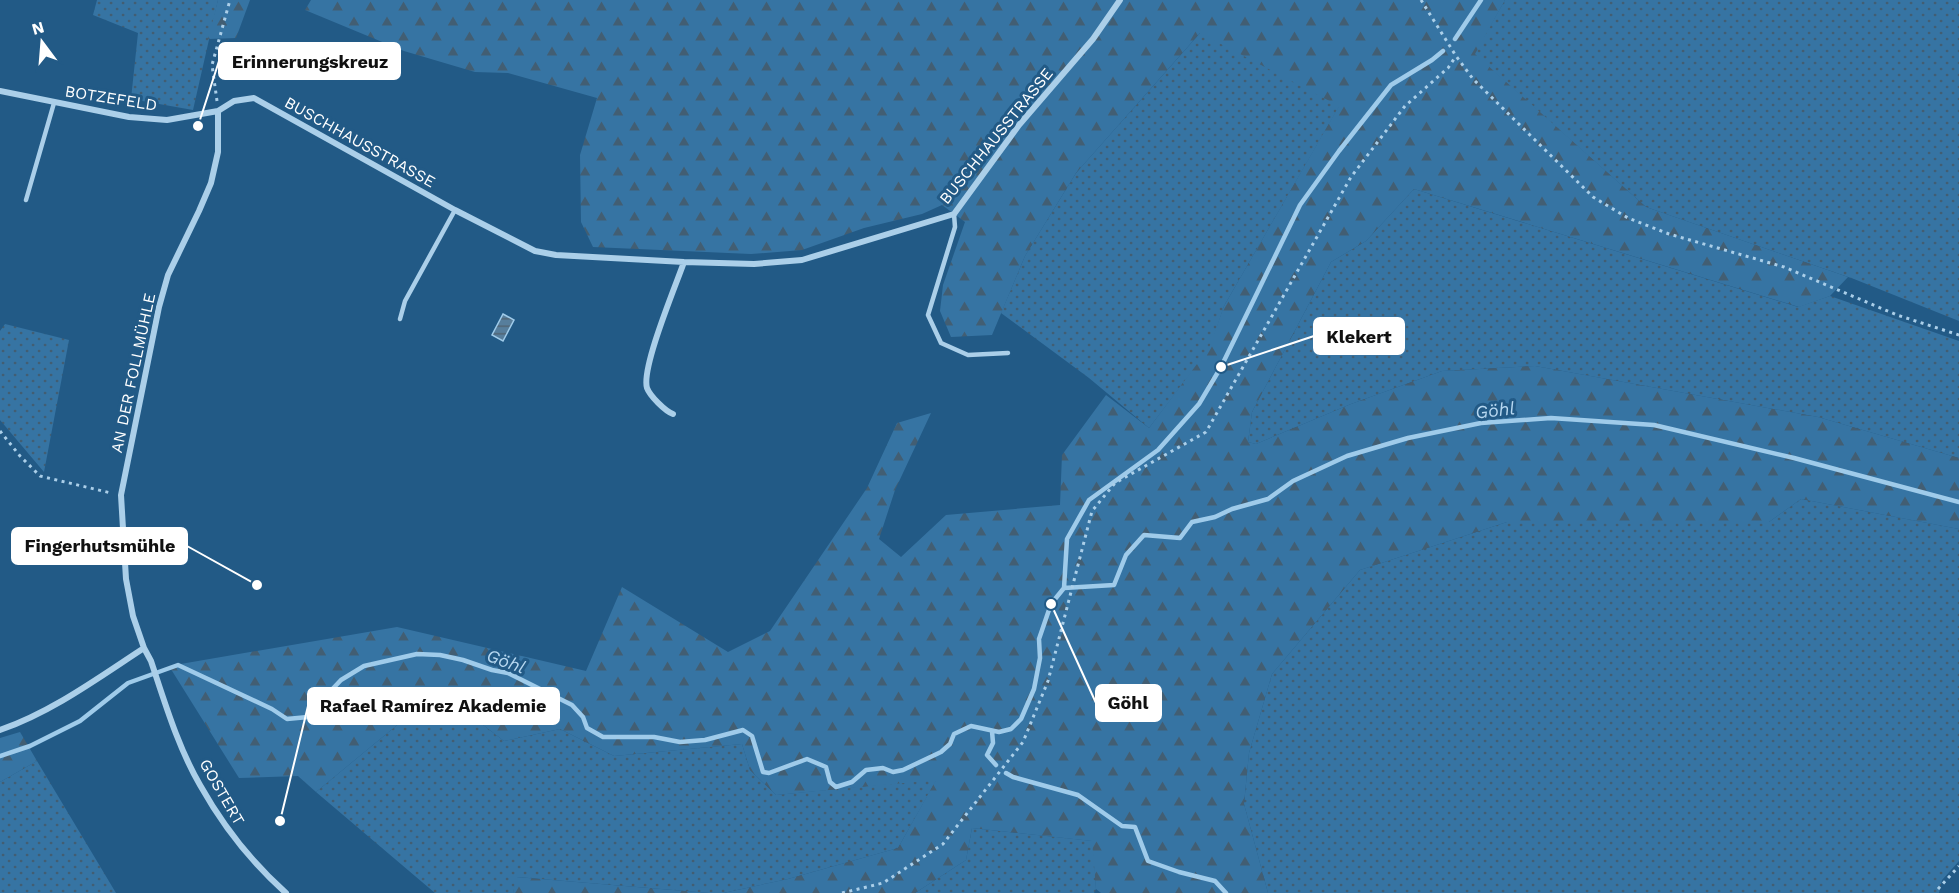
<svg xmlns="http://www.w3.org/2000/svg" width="1959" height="893" font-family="'Work Sans',sans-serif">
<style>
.grass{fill:url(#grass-dots)}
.forest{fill:url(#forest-firs)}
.water{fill:url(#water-rules);stroke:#9fcbea;stroke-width:1.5}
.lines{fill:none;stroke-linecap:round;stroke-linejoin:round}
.stream{stroke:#9fcbea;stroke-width:4.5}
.path{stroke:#abcfe9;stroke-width:3;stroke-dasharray:3 4.5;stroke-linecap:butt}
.service{stroke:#abcfe9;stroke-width:4.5}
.minor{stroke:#abcfe9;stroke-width:6}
.labels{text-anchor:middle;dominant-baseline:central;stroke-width:6;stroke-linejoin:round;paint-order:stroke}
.street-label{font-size:16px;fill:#fff;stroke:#225a86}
.water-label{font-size:18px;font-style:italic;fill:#b7d8f1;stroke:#225a86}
.leader{fill:none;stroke:#fff;stroke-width:2}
.callout-dot{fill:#fff;stroke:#225a86;stroke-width:2}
.callout{fill:#fff;stroke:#fff;stroke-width:2}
.callout-label{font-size:18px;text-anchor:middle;font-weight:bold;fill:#111}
</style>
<defs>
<pattern id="grass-dots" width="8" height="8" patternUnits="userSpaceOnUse" patternTransform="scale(1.5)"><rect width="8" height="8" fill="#3674a3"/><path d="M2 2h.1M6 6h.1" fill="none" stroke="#425e73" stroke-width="1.8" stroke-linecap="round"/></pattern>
<pattern id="forest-firs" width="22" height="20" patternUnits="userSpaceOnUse" patternTransform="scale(1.5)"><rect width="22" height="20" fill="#3674a3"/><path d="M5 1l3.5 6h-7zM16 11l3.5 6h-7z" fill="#425e73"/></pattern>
<pattern id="water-rules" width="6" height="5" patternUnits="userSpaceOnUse" patternTransform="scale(1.5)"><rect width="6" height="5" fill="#577e9c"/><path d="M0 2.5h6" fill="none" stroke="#526574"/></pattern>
</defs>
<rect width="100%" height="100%" fill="#225a86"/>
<path class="grass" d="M 97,0 L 218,0 L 193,110 L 131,99 L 138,33 L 93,15 Z
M 1505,0 L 1959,0 L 1959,321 L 1854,279 L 1646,207 L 1474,54 Z
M 1201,32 L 1340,105 L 1224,306 L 1210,348 L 1149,428 L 1089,378 L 1001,313 L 1025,256 L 1076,173 Z
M 1414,189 L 1798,307 L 1830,296 L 1959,341 L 1959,458 L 1818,417 L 1535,366 L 1442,371 L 1351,404 L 1256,444 L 1248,442 L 1252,412 L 1331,262 L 1366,241 Z
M 5,324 L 69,340 L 44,472 L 0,420 L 0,331 Z
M 1801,499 L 1959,529 L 1959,861 L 1942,880 L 1939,893 L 1268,893 L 1244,804 L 1249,753 L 1272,674 L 1360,570 L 1507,522 L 1769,522 Z
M 465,711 L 504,741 L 560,729 L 614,756 L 742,744 L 750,770 L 776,795 L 937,779 L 898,848 L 788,879 L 723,893 L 709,893 L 517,877 L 513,893 L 435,893 L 316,792 L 402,721 Z
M 37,761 L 116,893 L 0,893 L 0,782 Z
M 972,828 L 1093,841 L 1096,889 L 1094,893 L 915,893 L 966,860 Z"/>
<path class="forest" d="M 218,0 L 250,0 L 236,38 L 208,39 Z
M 311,0 L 1505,0 L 1475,54 L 1646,207 L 1848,277 L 1830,296 L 1799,307 L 1414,189 L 1366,241 L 1331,262 L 1252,412 L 1248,442 L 1256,444 L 1351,404 L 1442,371 L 1535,366 L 1818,417 L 1959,458 L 1959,529 L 1801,499 L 1769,522 L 1507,522 L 1360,570 L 1272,674 L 1249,753 L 1244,804 L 1268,893 L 1101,893 L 1096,889 L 1092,841 L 972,828 L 966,860 L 915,893 L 723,893 L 788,879 L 898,848 L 936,780 L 776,795 L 750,770 L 742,744 L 614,756 L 560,729 L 504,741 L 465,711 L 402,721 L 316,792 L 298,776 L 239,778 L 169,666 L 397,627 L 586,671 L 622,587 L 728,652 L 770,631 L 867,488 L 897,423 L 931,413 L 895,490 L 879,539 L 901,557 L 946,515 L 1060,505 L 1062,455 L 1106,395 L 1149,428 L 1209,348 L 1224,306 L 1339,106 L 1200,33 L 1076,173 L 1025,256 L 992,335 L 951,337 L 940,311 L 943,285 L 965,222 L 942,205 L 922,214 L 864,228 L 802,250 L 751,254 L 593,247 L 581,222 L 580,155 L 597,98 L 508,73 L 475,72 L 404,51 L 305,10 Z
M 20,732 L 37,761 L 0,782 L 0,738 Z
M 516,877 L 709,893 L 513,893 Z"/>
<path class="water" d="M 503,314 L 514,320 L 503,341 L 492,335 Z"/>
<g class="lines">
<path class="stream" d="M 1455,39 L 1481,0
M 1064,588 L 1067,539 L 1089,500 L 1158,450 L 1199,404 L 1221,367 L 1300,205 L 1339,151 L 1391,85 L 1432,60 L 1443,51
M 992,731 L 993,743 L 987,755 L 996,765
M 0,756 L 30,746 L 80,721 L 128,683 L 178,665 L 272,709 L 287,719 L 308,717 L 316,711 L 323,699 L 341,680 L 364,666 L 417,654 L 440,655 L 463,660 L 492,670 L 508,673 L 572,705 L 583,717 L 587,728 L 603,737 L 654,737 L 680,742 L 705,740 L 743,730 L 752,736 L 763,772 L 769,773 L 807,759 L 826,767 L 830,782 L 836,787 L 852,782 L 866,770 L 883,768 L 893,772 L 903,770 L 941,752 L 950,744 L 954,734 L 971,726 L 999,732 L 1011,729 L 1021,719 L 1034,689 L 1040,658 L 1039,639 L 1051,604 L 1064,588 L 1114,585 L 1126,555 L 1144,535 L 1180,538 L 1192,522 L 1215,517 L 1232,509 L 1268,499 L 1293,481 L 1347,456 L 1408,438 L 1481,423 L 1551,418 L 1654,425 L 1794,458 L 1959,502
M 1006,773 L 1013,777 L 1078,795 L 1122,826 L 1135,827 L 1148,861 L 1179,872 L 1215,881 L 1226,893"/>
<path class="path" d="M 1421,0 L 1456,56 L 1473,79 L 1593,197 L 1628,218 L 1669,234 L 1784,267 L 1897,315 L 1959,335
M 217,101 L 212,65 L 230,0
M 0,431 L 20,456 L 40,476 L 111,493
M 1938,889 L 1959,866
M 842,893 L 883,883 L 943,844 L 1023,742 L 1048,681 L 1092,511 L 1115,483 L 1206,432 L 1351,177 L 1405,106 L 1448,68 L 1456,56"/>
<path class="service" d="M 26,200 L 54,103
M 954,214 L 955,227 L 928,315 L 941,343 L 968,355 L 1008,353
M 400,319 L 405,301 L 455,210"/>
<path class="minor" d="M 0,91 L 129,117 L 167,120 L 218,111 L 234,101 L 254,98 L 455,210 L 535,251 L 556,255 L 684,262 L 754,264 L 802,260 L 954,214 L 1019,125 L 1093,39 L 1120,0
M 218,111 L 218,152 L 211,183 L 199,211 L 168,275 L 159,307 L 121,495 L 126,579 L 133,616 L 144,648 L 151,661 C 165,703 178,747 200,785 C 223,826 251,862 286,893
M 673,414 C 665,411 650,396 647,388 C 641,368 676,285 684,262
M 0,730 C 52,712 98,678 144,648"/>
</g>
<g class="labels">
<g class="street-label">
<text transform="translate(111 98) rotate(9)">BOTZEFELD</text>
<text transform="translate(996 136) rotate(-51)">BUSCHHAUSSTRASSE</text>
<text transform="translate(360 142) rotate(29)">BUSCHHAUSSTRASSE</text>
<text transform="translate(133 373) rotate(-78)">AN DER FOLLMÜHLE</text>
<text transform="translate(222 792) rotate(60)">GOSTERT</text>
</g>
<g class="water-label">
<text transform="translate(1495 410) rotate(-7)">Göhl</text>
<text transform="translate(506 661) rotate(20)">Göhl</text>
</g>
</g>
<path class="leader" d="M198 126L219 61M1221 367L1314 336M257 585L187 546M1051 604L1096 703M280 821L308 706"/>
<g class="callout-dot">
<circle cx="198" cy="126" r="6"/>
<circle cx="1221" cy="367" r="6"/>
<circle cx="257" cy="585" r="6"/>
<circle cx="1051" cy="604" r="6"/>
<circle cx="280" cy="821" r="6"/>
</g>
<g class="callout">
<rect x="219" y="43" width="181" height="36" rx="6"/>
<rect x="1314" y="318" width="90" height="36" rx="6"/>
<rect x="12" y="528" width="175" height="36" rx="6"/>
<rect x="1096" y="685" width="65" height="36" rx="6"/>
<rect x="308" y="688" width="251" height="36" rx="6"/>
</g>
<g class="callout-label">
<text x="310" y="68">Erinnerungskreuz</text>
<text x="1359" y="343">Klekert</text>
<text x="100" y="552">Fingerhutsmühle</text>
<text x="1128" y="709">Göhl</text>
<text x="433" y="712">Rafael Ramírez Akademie</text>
</g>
<g transform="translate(42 42) rotate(344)" stroke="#225a86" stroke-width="4.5" paint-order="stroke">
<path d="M0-4.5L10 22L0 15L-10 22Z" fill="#ffffff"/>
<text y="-9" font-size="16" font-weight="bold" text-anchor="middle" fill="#ffffff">N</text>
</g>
</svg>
